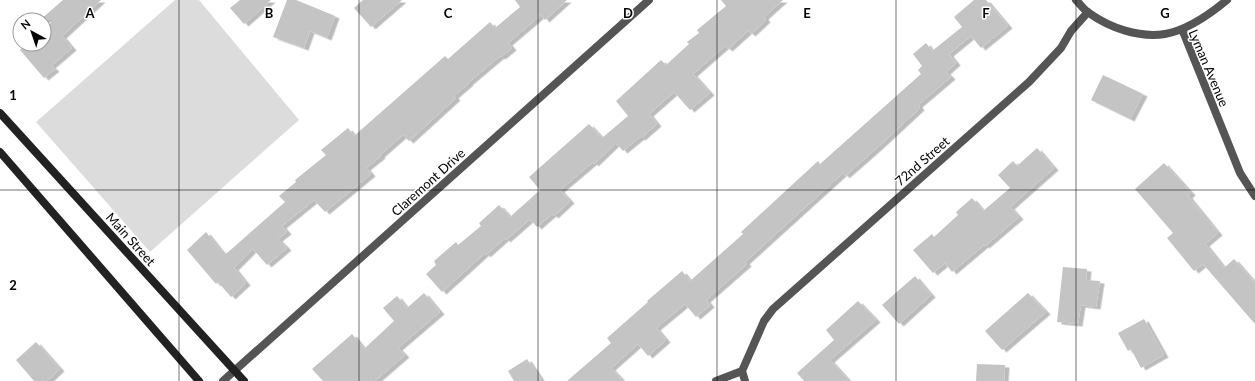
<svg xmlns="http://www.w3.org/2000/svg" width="1255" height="381" font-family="Lato,sans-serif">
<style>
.green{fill:#dcdcdc}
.building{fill:#c4c4c4;filter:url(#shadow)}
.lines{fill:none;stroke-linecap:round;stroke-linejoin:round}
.minor{stroke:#555;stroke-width:8}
.secondary{stroke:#222;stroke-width:8}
.grid{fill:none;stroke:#000;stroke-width:1;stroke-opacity:0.55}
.labels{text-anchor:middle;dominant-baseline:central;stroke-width:3;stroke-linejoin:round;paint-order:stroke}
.street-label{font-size:13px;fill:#000;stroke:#fff}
.grid-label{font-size:13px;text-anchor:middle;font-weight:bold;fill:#000;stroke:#fff;stroke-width:3;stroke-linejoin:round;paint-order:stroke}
</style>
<defs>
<filter id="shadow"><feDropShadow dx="4.5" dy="2.5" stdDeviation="0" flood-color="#0004"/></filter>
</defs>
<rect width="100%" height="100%" fill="#fff"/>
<path class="green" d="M 175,0 L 199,0 L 299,120 L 150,252 L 36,122 Z"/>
<path class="building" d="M 63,0 L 101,0 L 62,36 L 72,48 L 51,66 L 55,69 L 44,78 L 20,50 L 26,44 L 44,44 L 44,29 L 54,20 L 40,20 Z
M 240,0 L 271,0 L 244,24 L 230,8 Z
M 287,0 L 296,0 L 335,16 L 327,38 L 310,31 L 304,48 L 273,37 Z
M 363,0 L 402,0 L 371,27 L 354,8 Z
M 515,0 L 567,0 L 545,20 L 541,15 L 508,43 L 512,48 L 501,57 L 500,56 L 468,83 L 469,83 L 454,96 L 456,98 L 409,141 L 403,135 L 380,155 L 381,156 L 366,168 L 371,174 L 325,212 L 314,200 L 282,226 L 287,232 L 278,239 L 287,248 L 267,265 L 253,249 L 234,268 L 246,283 L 231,297 L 218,282 L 216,284 L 187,250 L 206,232 L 221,251 L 223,250 L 226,254 L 285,202 L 279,196 L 296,182 L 295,180 L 326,155 L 321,150 L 348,128 L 354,136 L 445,56 L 448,59 L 490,22 L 495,28 L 520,7 Z
M 721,0 L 783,0 L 764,17 L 766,20 L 751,34 L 748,31 L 728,49 L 725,46 L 693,74 L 710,93 L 690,110 L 674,92 L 649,114 L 657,124 L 641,138 L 640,137 L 623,151 L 616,143 L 594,164 L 593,162 L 560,190 L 570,201 L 554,216 L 552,214 L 537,227 L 530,219 L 506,240 L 505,238 L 486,255 L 485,253 L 442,292 L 426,274 L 436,265 L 434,261 L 456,242 L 458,245 L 481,226 L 479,223 L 499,205 L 510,217 L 540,190 L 529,177 L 589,124 L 602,138 L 628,116 L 616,101 L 661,60 L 666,65 L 689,44 L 687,42 L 699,33 L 697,30 L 726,6 Z
M 974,0 L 986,0 L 1008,26 L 981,48 L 971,36 L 949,54 L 956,63 L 946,72 L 951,77 L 918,105 L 920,108 L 878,147 L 845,176 L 843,173 L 745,262 L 747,264 L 706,300 L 710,305 L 696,317 L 685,304 L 656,328 L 666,340 L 648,356 L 638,344 L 611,368 L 623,381 L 567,381 L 611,343 L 607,338 L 648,302 L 647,301 L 682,271 L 690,281 L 743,234 L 741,232 L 818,161 L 820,164 L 921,74 L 918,70 L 922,66 L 913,54 L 926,43 L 932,51 L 962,27 L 954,17 Z
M 1103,75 L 1143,94 L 1130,119 L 1091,100 Z
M 1037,148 L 1054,168 L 1010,207 L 1019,217 L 985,246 L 984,245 L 952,272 L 945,263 L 933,273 L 913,250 L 932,234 L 934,237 L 958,215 L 956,212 L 972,198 L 983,211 L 1010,188 L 998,175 L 1013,161 L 1017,166 Z
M 1164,163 L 1191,193 L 1188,196 L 1218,233 L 1205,244 L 1224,268 L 1234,259 L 1255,283 L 1255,324 L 1203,264 L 1194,271 L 1167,238 L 1173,233 L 1135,189 Z
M 1063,267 L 1087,269 L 1086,280 L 1100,281 L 1096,307 L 1081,305 L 1078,324 L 1057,322 Z
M 915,276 L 931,295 L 899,324 L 882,305 Z
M 424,293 L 440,312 L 398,348 L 405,355 L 375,381 L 323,381 L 312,369 L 352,334 L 364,349 L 394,321 L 383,308 L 397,296 L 407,308 Z
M 1028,293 L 1046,312 L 1002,350 L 985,331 Z
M 858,301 L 876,320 L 830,360 L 849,381 L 804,381 L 797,373 L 834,340 L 826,330 Z
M 1144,319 L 1164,355 L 1141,368 L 1131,349 L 1128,351 L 1118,333 Z
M 36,342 L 60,369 L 47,381 L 34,381 L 16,360 Z
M 527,359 L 542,381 L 514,381 L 508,371 Z
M 977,364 L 1005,365 L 1004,381 L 976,381 Z"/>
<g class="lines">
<path class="minor" d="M 1076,0 C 1080,4 1084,10 1089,13 C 1110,28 1139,38 1165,34 C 1188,30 1209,15 1227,0
M 1182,29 L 1232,153 L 1240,173 L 1255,196
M 223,381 L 649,0
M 716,381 L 742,371
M 745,381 L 742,371 L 764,321 L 773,309 L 1029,82 L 1061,48 L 1071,31 L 1088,12"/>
<path class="secondary" d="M 0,113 L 244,381
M 0,152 L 199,381"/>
</g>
<path class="grid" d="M 179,0 L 179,381M 359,0 L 359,381M 538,0 L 538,381M 717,0 L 717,381M 896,0 L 896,381M 1076,0 L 1076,381M 0,190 L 1255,190"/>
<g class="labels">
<g class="street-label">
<text transform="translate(1209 68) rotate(67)">Lyman Avenue</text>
<text transform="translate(922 161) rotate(-41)">72nd Street</text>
<text transform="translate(428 182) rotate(-42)">Claremont Drive</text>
<text transform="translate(131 239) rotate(48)">Main Street</text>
</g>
</g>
<g class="grid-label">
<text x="90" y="18">A</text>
<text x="269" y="18">B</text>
<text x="448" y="18">C</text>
<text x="628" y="18">D</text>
<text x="807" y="18">E</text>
<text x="986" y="18">F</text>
<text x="1165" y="18">G</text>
<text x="13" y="100">1</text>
<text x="13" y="290">2</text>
</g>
<g transform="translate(32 32) rotate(320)"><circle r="19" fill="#ffffff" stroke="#999999"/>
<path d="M0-3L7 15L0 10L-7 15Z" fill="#000000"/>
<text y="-6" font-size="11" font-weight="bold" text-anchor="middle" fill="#000000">N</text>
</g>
</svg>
